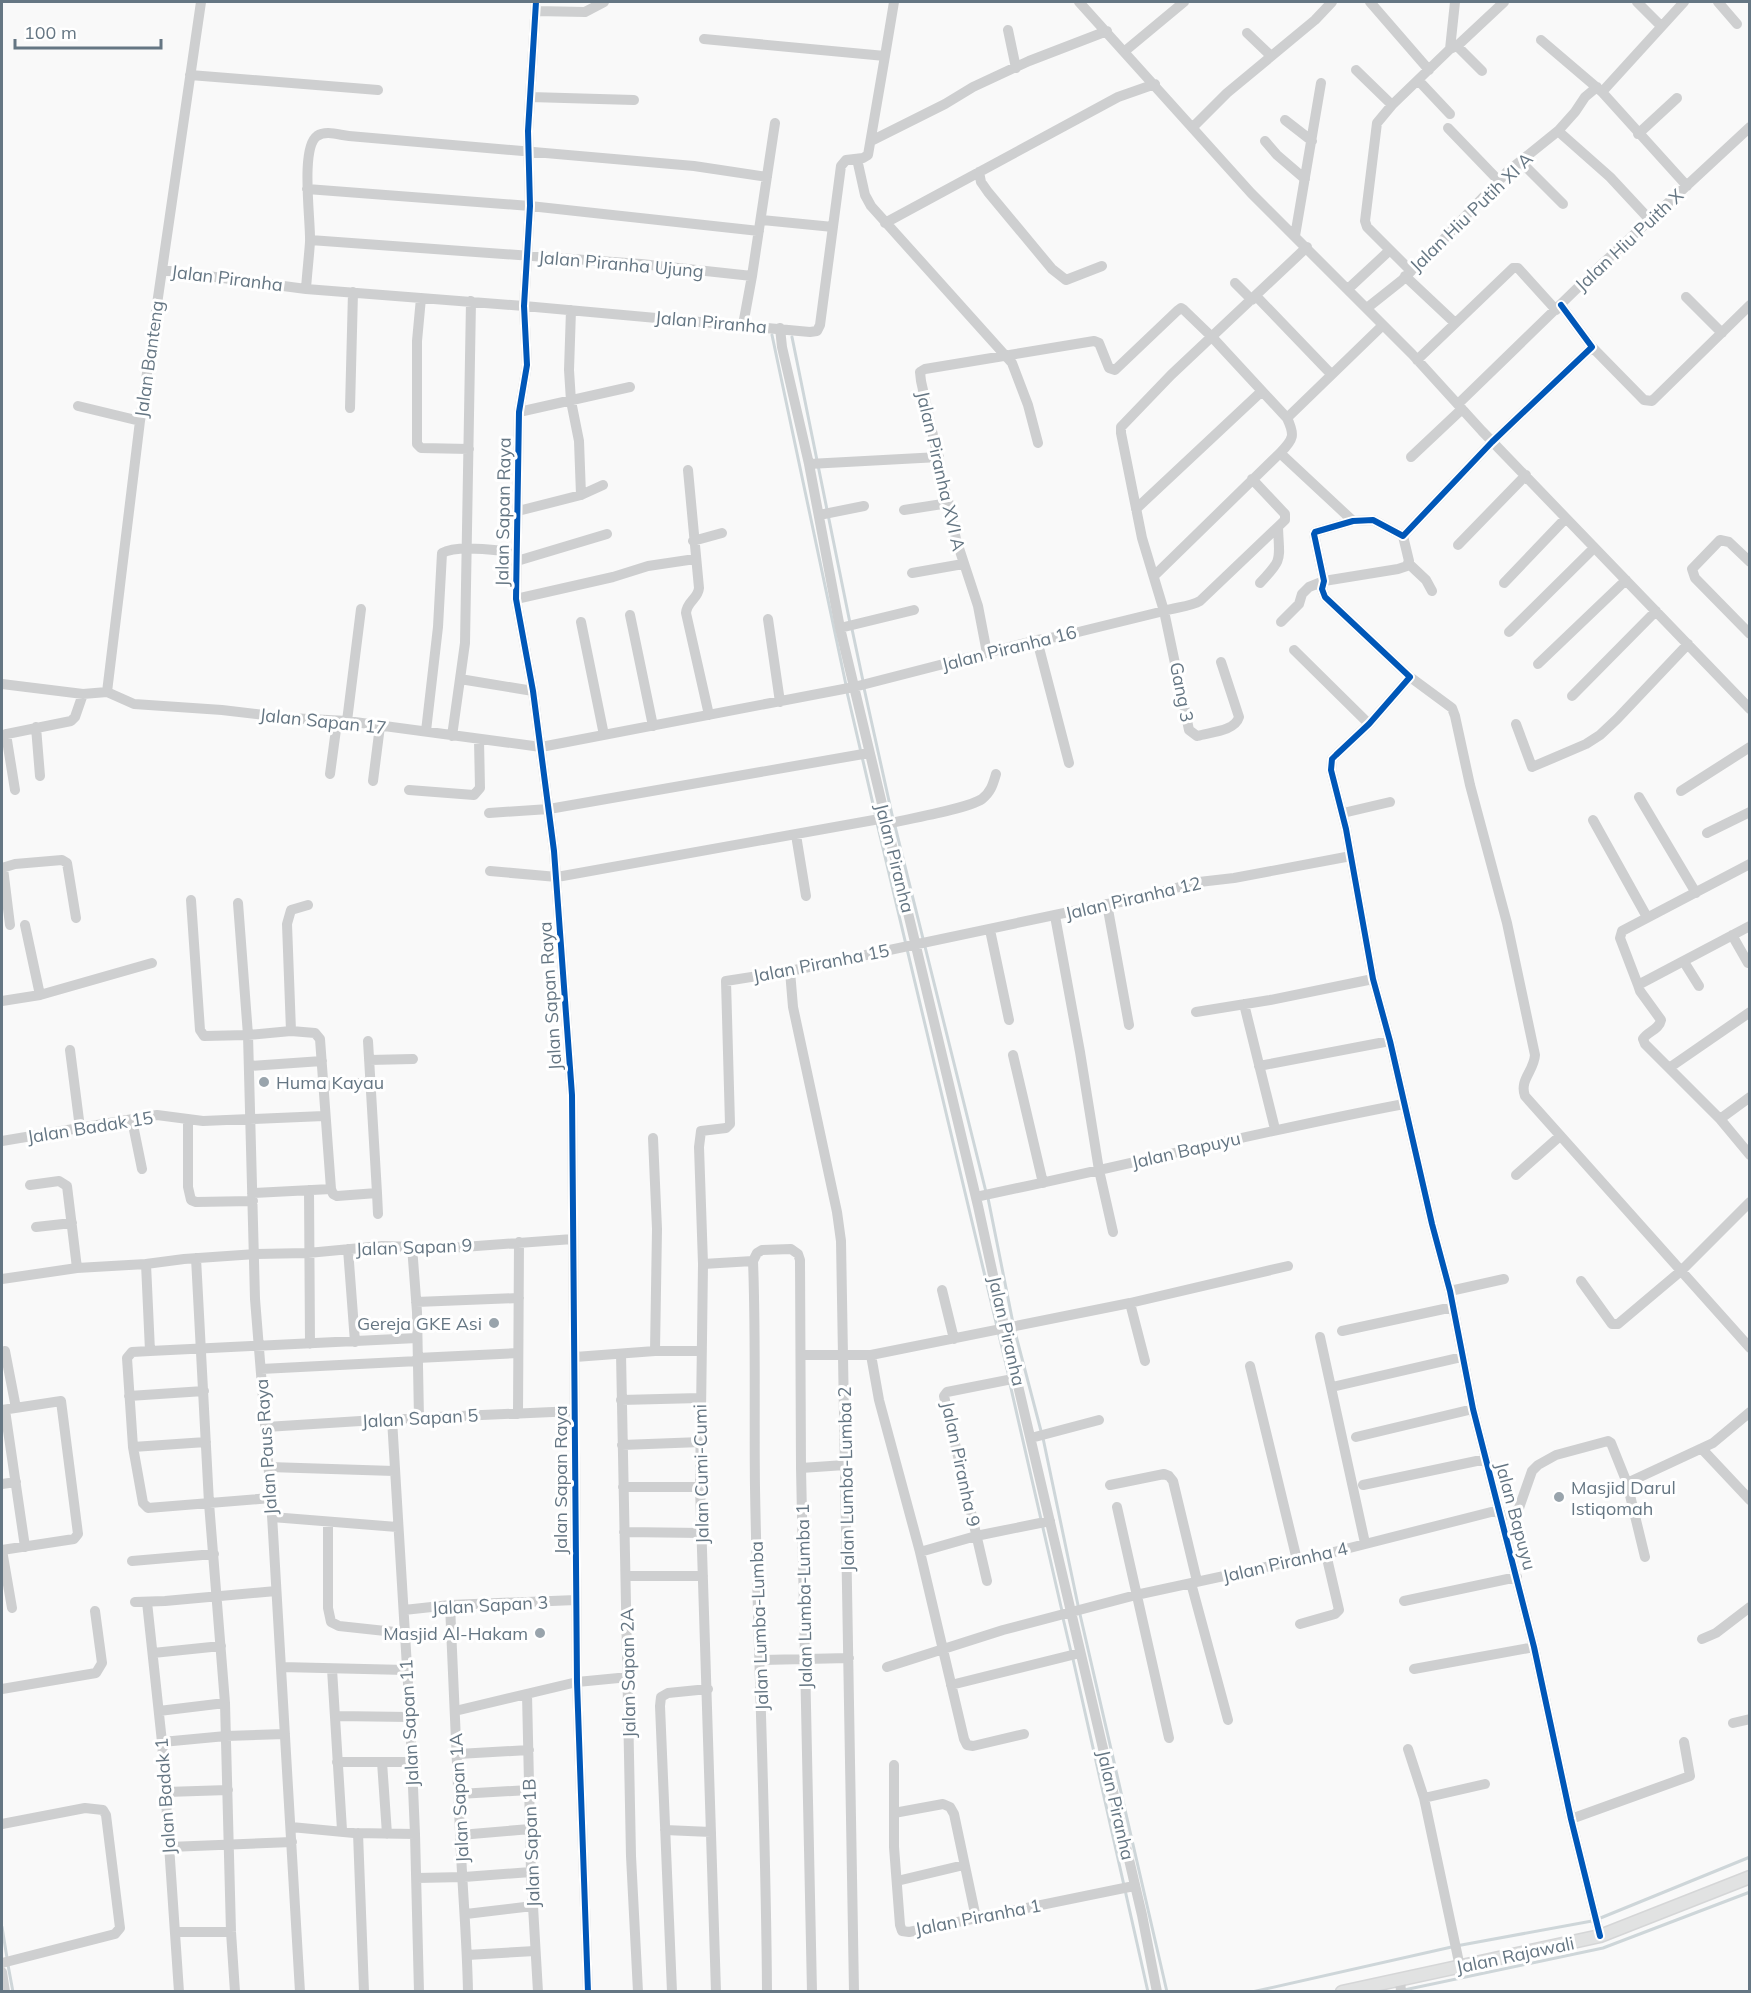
<svg xmlns="http://www.w3.org/2000/svg" width="1751" height="1993" font-family="Mulish,sans-serif">
<style>
.lines{fill:none;stroke-linecap:round;stroke-linejoin:round}
.stream{stroke:#ced6d9;stroke-width:3}
.major-casing{stroke:#d5d6d7;stroke-width:15}
.minor{stroke:#cecfd0;stroke-width:10}
.major{stroke:#e1e2e2;stroke-width:12}
.cycleway-casing{stroke:#fff;stroke-width:10}
.cycleway{stroke:#0057b8;stroke-width:6}
.poi-dot{fill:#99a4ac;stroke:#fff;stroke-width:2}
.labels{text-anchor:middle;dominant-baseline:central;stroke-width:6;stroke-linejoin:round;paint-order:stroke}
.street-label{font-size:18px;fill:#657683;stroke:#fff}
.poi-label{font-size:18px;fill:#657683;stroke:#fff;text-anchor:start}
</style>
<rect width="100%" height="100%" fill="#f9f9f9"/>
<g class="lines">
<path class="stream" d="M 772,335 L 846,685
M 792,337 L 850,623
M 852,629 L 863,681
M 864,688 L 893,819
M 847,692 L 876,817
M 877,823 L 1009,1377
M 895,826 L 986,1192
M 988,1198 L 1014,1328 L 1041,1431
M 1010,1384 L 1062,1611
M 1043,1438 L 1079,1610 L 1167,1992
M 1063,1618 L 1071,1652
M 1073,1659 L 1148,1992
M 1598,1919 L 1750,1857
M 2,1927 L 7,1958
M 8,1965 L 13,1992
M 1404,1990 L 1603,1948 L 1750,1892
M 1252,1992 L 1456,1946 L 1592,1921"/>
<defs>
<path id="major" d="M 1342,1992 L 1600,1936 L 1750,1877"/>
</defs>
<use href="#major" class="major-casing"/>
<path class="minor" d="M 536,2 L 528,131 L 530,206 L 524,306 L 527,365 L 519,412 L 516,599 L 533,691 L 554,851 L 572,1095 L 577,1682 L 588,1992
M 1079,2 L 1251,193 L 1412,354 L 1482,431 L 1750,709
M 1370,2 L 1429,70
M 1637,2 L 1661,26
M 1718,2 L 1737,24
M 536,11 L 585,12 L 604,2
M 1008,30 L 1016,68
M 1247,33 L 1271,56
M 704,39 L 885,56 L 894,2
M 1541,40 L 1602,92 L 1687,186
M 1457,46 L 1482,71
M 1450,49 L 1455,2
M 1125,51 L 1184,2
M 1356,70 L 1392,105
M 190,75 L 378,90
M 1418,80 L 1450,114
M 1602,92 L 1684,2
M 530,97 L 634,100
M 1285,120 L 1312,141
M 1193,127 L 1227,93 L 1315,20 L 1332,2
M 1448,128 L 1499,181
M 1558,131 L 1610,177 L 1650,220
M 1638,134 L 1677,98
M 871,141 L 945,104 L 973,87 L 1029,61 L 1107,31
M 1265,141 L 1277,155 L 1305,179
M 857,159 L 865,195 L 871,206 L 1012,363 L 1028,405 L 1038,443
M 1521,162 L 1563,204
M 979,172 L 981,182 L 988,192 L 1052,269 L 1066,280 L 1102,266
M 307,189 L 530,206 L 759,231
M 761,220 L 833,227
M 885,223 L 1118,97 L 1155,84
M 1295,236 L 1321,83
M 310,240 L 641,264 L 752,276
M 1390,250 L 1411,271
M 162,270 L 306,289 L 524,306 L 810,332 L 817,331 L 820,325 L 841,166 L 846,160 L 863,158 L 868,155 L 885,56
M 1405,276 L 1455,323
M 1235,283 L 1252,300
M 306,289 C 307,273 309,257 310,242 C 311,222 300,148 317,136 C 326,130 339,135 349,136 L 694,166 L 767,177
M 1348,289 L 1390,250 L 1367,227 L 1365,221 L 1377,123 L 1392,105 L 1450,49 L 1457,46 L 1504,2
M 1256,296 L 1331,374
M 1686,297 L 1722,333
M 421,298 L 417,341 L 417,444 L 421,448 L 469,449
M 471,301 L 465,643 L 460,679 L 533,691
M 1561,305 L 1592,347 L 1492,442 L 1403,536 L 1373,520 L 1353,521 L 1315,532 L 1314,534 L 1324,581 L 1322,589 L 1325,597 L 1410,677 L 1369,724 L 1336,755 L 1332,759 L 1331,770 L 1346,829 L 1373,979 L 1390,1041 L 1432,1224 L 1450,1291 L 1473,1409 L 1534,1647 L 1571,1819 L 1600,1936
M 1367,308 L 1401,281 L 1442,241 L 1507,172 L 1558,131 L 1575,112 L 1585,97 L 1597,87
M 571,310 L 569,370 L 571,401 L 579,441 L 581,495
M 743,325 L 752,276 L 775,123
M 780,328 L 782,347 L 809,464 L 840,628 L 978,1206 L 1005,1330 L 1142,1915 L 1157,1992
M 1592,347 L 1644,400 L 1652,401 L 1750,305
M 1417,360 L 1513,268 L 1518,268 L 1556,310
M 1458,404 L 1599,267 L 1750,127
M 78,406 L 140,421
M 350,408 L 353,292
M 519,412 L 630,387
M 1287,418 L 1383,325
M 1280,453 L 1353,521
M 1411,457 L 1462,409
M 809,464 L 939,457
M 688,470 L 699,588 C 698,599 687,601 686,613 L 709,715
M 1252,479 L 1285,514 L 1285,520 L 1200,601 C 1190,607 1176,607 1164,611 L 1142,538 L 1121,433 L 1121,427 L 1171,375 L 1307,247
M 1136,509 L 1262,391
M 904,510 L 949,503
M 518,511 L 581,495 L 603,485
M 819,515 L 864,506
M 693,541 L 722,533
M 1458,545 L 1526,475
M 517,561 L 607,534
M 1750,562 L 1729,542 L 1720,540 L 1692,569 L 1695,578 L 1750,634
M 1408,563 L 1426,580 L 1432,591
M 912,573 L 963,564
M 1260,583 C 1284,558 1279,560 1278,527
M 1504,583 L 1566,518
M 516,599 L 613,577 L 648,566 L 695,559
M 630,615 L 653,726
M 768,619 L 780,702
M 581,622 L 604,735
M 1281,622 L 1299,604 L 1302,594 L 1309,587 L 1324,581 L 1398,569 L 1407,566 L 1409,561 L 1403,536
M 840,628 L 914,610
M 1509,632 L 1594,548
M 1037,640 L 1069,763
M 1294,650 L 1369,724
M 987,653 L 978,606 L 956,539 L 921,381 L 920,372 L 925,369 L 1094,341 L 1099,343 L 1109,368 L 1115,370 L 1177,311 L 1181,308 L 1184,310 L 1212,337 L 1287,418 C 1295,435 1294,439 1280,453 L 1154,576
M 1538,664 L 1626,580
M 1410,677 L 1452,708 L 1455,716 L 1470,785 L 1507,923 L 1535,1055 C 1534,1071 1519,1080 1525,1096 L 1750,1348
M 2,684 L 83,694 L 107,692 L 140,421 L 201,2
M 107,692 L 134,704 L 222,710 L 290,718 L 347,721 L 541,747 L 854,687 L 1037,640 L 1062,636 L 1164,611 L 1189,730 L 1197,736 C 1211,732 1235,731 1239,717 L 1221,662
M 1572,696 L 1656,611
M 347,721 L 361,609
M 1516,724 L 1532,767 L 1586,744 L 1600,735 L 1617,719 L 1688,644
M 36,727 L 40,776
M 426,731 L 438,627 L 442,553 C 458,544 498,551 517,552
M 6,734 L 15,790
M 2,735 L 71,721 L 75,717 L 83,694
M 452,736 L 460,679
M 330,774 L 337,722
M 373,781 L 380,726
M 409,790 L 474,795 L 480,788 L 479,740
M 1681,791 L 1750,747
M 1639,797 L 1696,893
M 489,813 L 549,809 L 869,753
M 1343,813 L 1390,802
M 1593,820 L 1647,917
M 886,824 C 907,819 967,809 982,799 C 991,792 993,784 996,774
M 1707,833 L 1750,812
M 796,835 L 806,896
M 2,868 L 15,864 L 62,860 L 67,863 L 76,918
M 3,868 L 10,925
M 490,871 L 557,877 L 885,818
M 191,900 L 200,1030 L 204,1036 L 248,1035 L 291,1031 L 315,1033 L 320,1039 L 331,1189 L 333,1194 L 337,1196 L 377,1193 L 368,1041
M 238,903 L 248,1035 L 255,1299 L 271,1498 L 300,1992
M 1107,904 L 1129,1025
M 1055,916 L 1080,1052 L 1099,1170 L 1113,1232
M 25,925 L 40,995
M 1750,926 L 1638,985 L 1640,991 L 1661,1020 C 1659,1030 1648,1031 1643,1039 L 1645,1044 L 1720,1119 L 1750,1155
M 990,930 L 1009,1020
M 1732,935 L 1748,963
M 1684,962 L 1699,986
M 790,971 L 793,1007 L 837,1212 L 841,1241 L 854,1992
M 1638,985 L 1620,938 L 1622,931 L 1750,864
M 2,1001 L 40,995 L 152,963
M 1244,1004 L 1275,1129
M 1196,1012 L 1270,1000 L 1373,979
M 291,1031 L 287,924 L 291,910 L 308,905
M 70,1050 L 80,1128
M 1013,1055 L 1043,1183
M 369,1060 L 413,1059
M 249,1066 L 322,1061
M 1259,1066 L 1390,1041
M 1669,1068 L 1750,1012
M 323,1086 L 371,1082
M 188,1119 L 188,1187 L 191,1200 L 196,1202 L 253,1201
M 1720,1119 L 1750,1097
M 132,1120 L 142,1169
M 653,1138 L 657,1229 L 655,1351
M 2,1141 L 157,1115 L 203,1121 L 324,1116
M 1516,1175 L 1560,1136
M 30,1185 L 59,1181 L 67,1186 L 77,1268
M 309,1190 L 310,1344
M 252,1193 L 331,1189
M 377,1193 L 378,1214
M 976,1197 C 1119,1167 1261,1131 1404,1104
M 36,1227 L 72,1223
M 412,1246 L 417,1312 L 419,1419
M 348,1249 L 355,1342
M 196,1258 L 209,1503 L 225,1703 L 231,1932 L 235,1992
M 703,1264 L 753,1261
M 2,1279 L 77,1268 L 146,1264
M 1581,1281 L 1612,1324 L 1618,1324 L 1681,1271 L 1750,1202
M 942,1290 L 954,1339
M 1450,1291 L 1504,1279
M 416,1302 L 519,1298
M 1130,1303 L 1145,1361
M 1342,1331 L 1453,1307
M 1320,1337 L 1365,1543
M 5,1351 L 16,1408
M 150,1351 L 417,1338
M 621,1354 L 631,1856 L 638,1992
M 801,1355 L 871,1355
M 575,1357 L 655,1351 L 701,1351
M 417,1358 L 518,1353
M 1250,1366 L 1297,1560
M 261,1369 L 418,1361
M 1332,1387 L 1462,1357
M 129,1396 L 204,1391
M 621,1400 L 700,1398
M 2,1410 L 61,1401 L 78,1534 L 74,1539 L 2,1550
M 5,1410 L 25,1547
M 518,1414 L 519,1242
M 392,1419 L 410,1717 L 415,1834 L 419,1992
M 266,1427 L 392,1419 L 575,1411
M 1356,1437 L 1473,1409
M 1031,1438 L 1099,1420
M 622,1445 L 701,1442
M 133,1447 L 206,1442
M 1702,1449 L 1750,1500
M 269,1467 L 394,1471
M 801,1468 L 845,1465
M 1627,1483 L 1645,1557
M 2,1484 L 16,1482
M 1110,1485 L 1164,1474 L 1169,1476 L 1173,1481 L 1197,1581
M 1363,1485 L 1486,1459
M 623,1487 L 700,1487
M 271,1498 L 148,1508 L 143,1503 L 133,1447 L 127,1358 L 132,1352 L 150,1351 L 146,1264 L 184,1259 L 256,1254 L 308,1253 L 382,1246 L 450,1248 L 573,1239
M 1117,1507 L 1169,1738
M 272,1517 L 397,1527
M 1501,1517 L 1516,1511 L 1519,1508 L 1532,1471 L 1538,1465 L 1556,1455 L 1608,1441 L 1611,1443 L 1627,1483 L 1713,1443 L 1750,1412
M 328,1522 L 328,1608 L 331,1622 L 339,1626 L 404,1633
M 624,1532 L 702,1533
M 2,1550 L 12,1608
M 920,1552 L 879,1400 L 871,1355 L 1130,1303 L 1288,1266
M 132,1561 L 214,1554
M 626,1576 L 703,1576
M 987,1581 L 944,1396 L 947,1392 L 1018,1378
M 1191,1583 L 1228,1720
M 1404,1601 L 1517,1577
M 135,1602 L 165,1601 L 276,1591
M 147,1602 L 162,1742 L 179,1992
M 450,1605 C 453,1681 457,1756 460,1832 C 462,1885 467,1938 468,1992
M 404,1610 L 450,1605 L 576,1600
M 1300,1624 L 1335,1614 L 1339,1610 L 1326,1554
M 1702,1639 L 1716,1633 L 1750,1607
M 153,1653 L 221,1646
M 760,1660 L 849,1658
M 281,1667 L 406,1670
M 887,1667 L 1003,1630 L 1136,1595 L 1326,1554 L 1499,1510
M 332,1669 L 342,1830
M 1414,1669 L 1534,1647
M 951,1685 L 1080,1653
M 2,1689 L 96,1673 L 102,1663 L 95,1611
M 527,1694 L 531,1872 L 538,1992
M 159,1711 L 225,1703
M 455,1711 L 577,1682 L 629,1677
M 335,1716 L 410,1717
M 1733,1723 L 1750,1719
M 1024,1734 L 973,1746 L 967,1745 L 964,1739 L 920,1552 L 976,1536 L 1050,1521
M 162,1742 L 226,1736 L 285,1734
M 1408,1749 L 1424,1798 L 1460,1967
M 458,1754 L 529,1750
M 337,1762 L 412,1762
M 382,1762 L 387,1834
M 894,1765 L 894,1847 L 900,1925 L 902,1931 L 909,1932 L 1134,1886
M 166,1792 L 228,1790
M 459,1794 L 529,1790
M 1424,1798 L 1485,1784
M 894,1813 L 943,1804 L 950,1807 L 954,1814 L 976,1918
M 1571,1819 L 1690,1776 L 1684,1742
M 2,1824 L 85,1808 L 103,1810 L 106,1815 L 120,1928 L 115,1934 L 2,1963
M 291,1827 L 354,1833 L 415,1834
M 665,1830 L 711,1832
M 358,1833 L 364,1992
M 460,1835 L 530,1829
M 169,1847 L 292,1842
M 417,1878 L 464,1877 L 531,1872
M 897,1881 L 964,1865
M 466,1914 L 533,1906
M 175,1932 L 231,1932
M 467,1955 L 535,1951
M 2,1972 L 5,1992
M 1400,1979 L 1401,1992
M 672,1992 L 660,1706 L 661,1697 L 668,1693 L 708,1689
M 716,1992 L 700,1487 L 703,1264 L 699,1147 L 701,1131 L 726,1128 L 730,1124 L 726,981 L 790,971 L 1107,904 L 1155,897 L 1164,891 L 1199,882 L 1234,878 L 1351,856
M 767,1992 C 766,1824 758,1656 755,1488 C 754,1412 756,1337 753,1261 L 757,1253 L 762,1250 L 791,1249 L 798,1254 L 800,1260 L 801,1468 L 812,1992"/>
<use href="#major" class="major"/>
<defs>
<path id="cycleway" d="M 536,2 L 528,131 L 530,206 L 524,306 L 527,365 L 519,412 L 516,599 L 533,691 L 554,851 L 572,1095 L 577,1682 L 588,1992
M 1561,305 L 1592,347 L 1492,442 L 1403,536 L 1373,520 L 1353,521 L 1315,532 L 1314,534 L 1324,581 L 1322,589 L 1325,597 L 1410,677 L 1369,724 L 1336,755 L 1332,759 L 1331,770 L 1346,829 L 1373,979 L 1390,1041 L 1432,1224 L 1450,1291 L 1473,1409 L 1534,1647 L 1571,1819 L 1600,1936"/>
</defs>
<use href="#cycleway" class="cycleway-casing"/>
<use href="#cycleway" class="cycleway"/>
</g>
<g class="poi-dot">
<circle cx="264" cy="1082" r="6"/>
<circle cx="494" cy="1323" r="6"/>
<circle cx="1559" cy="1497" r="6"/>
<circle cx="540" cy="1633" r="6"/>
</g>
<g class="labels">
<g class="street-label">
<text transform="translate(1471 212) rotate(-44)">Jalan Hiu Putih XI A</text>
<text transform="translate(1629 240) rotate(-43)">Jalan Hiu Puith X</text>
<text transform="translate(621 264) rotate(5)">Jalan Piranha Ujung</text>
<text transform="translate(227 278) rotate(7)">Jalan Piranha</text>
<text transform="translate(711 322) rotate(5)">Jalan Piranha</text>
<text transform="translate(149 359) rotate(-82)">Jalan Banteng</text>
<text transform="translate(941 471) rotate(77)">Jalan Piranha XVI A</text>
<text transform="translate(503 512) rotate(-89)">Jalan Sapan Raya</text>
<text transform="translate(1009 648) rotate(-14)">Jalan Piranha 16</text>
<text transform="translate(1182 692) rotate(79)">Gang 3</text>
<text transform="translate(323 721) rotate(6)">Jalan Sapan 17</text>
<text transform="translate(895 858) rotate(76)">Jalan Piranha</text>
<text transform="translate(1133 898) rotate(-13)">Jalan Piranha 12</text>
<text transform="translate(821 963) rotate(-11)">Jalan Piranha 15</text>
<text transform="translate(550 996) rotate(-94)">Jalan Sapan Raya</text>
<text transform="translate(90 1127) rotate(-9)">Jalan Badak 15</text>
<text transform="translate(1186 1150) rotate(-13)">Jalan Bapuyu</text>
<text transform="translate(414 1247) rotate(-2)">Jalan Sapan 9</text>
<text transform="translate(1007 1331) rotate(77)">Jalan Piranha</text>
<text transform="translate(420 1418) rotate(-3)">Jalan Sapan 5</text>
<text transform="translate(266 1447) rotate(-94)">Jalan Paus Raya</text>
<text transform="translate(961 1464) rotate(78)">Jalan Piranha 9</text>
<text transform="translate(701 1474) rotate(-91)">Jalan Cumi-Cumi</text>
<text transform="translate(846 1479) rotate(-91)">Jalan Lumba-Lumba 2</text>
<text transform="translate(560 1480) rotate(-90)">Jalan Sapan Raya</text>
<text transform="translate(1516 1516) rotate(75)">Jalan Bapuyu</text>
<text transform="translate(1285 1562) rotate(-13)">Jalan Piranha 4</text>
<text transform="translate(804 1596) rotate(-91)">Jalan Lumba-Lumba 1</text>
<text transform="translate(490 1605) rotate(-3)">Jalan Sapan 3</text>
<text transform="translate(759 1626) rotate(-92)">Jalan Lumba-Lumba</text>
<text transform="translate(628 1673) rotate(-91)">Jalan Sapan 2A</text>
<text transform="translate(409 1723) rotate(-93)">Jalan Sapan 11</text>
<text transform="translate(165 1796) rotate(-94)">Jalan Badak 1</text>
<text transform="translate(459 1798) rotate(-93)">Jalan Sapan 1A</text>
<text transform="translate(1116 1805) rotate(77)">Jalan Piranha</text>
<text transform="translate(531 1843) rotate(-92)">Jalan Sapan 1B</text>
<text transform="translate(978 1917) rotate(-11)">Jalan Piranha 1</text>
<text transform="translate(1515 1955) rotate(-12)">Jalan Rajawali</text>
</g>
<g class="poi-label">
<text x="276" y="1082">Huma Kayau</text>
<text x="482" y="1323" text-anchor="end">Gereja GKE Asi</text>
<text x="1571" y="1487">Masjid Darul<tspan x="1571" dy="21">Istiqomah</tspan></text>
<text x="528" y="1633" text-anchor="end">Masjid Al-Hakam</text>
</g>
</g>
<rect width="1751" height="1993" fill="none" stroke="#657683" stroke-width="6"/>
<path d="M15 39v9h146v-9" fill="none" stroke="#657683" stroke-width="3"/>
<text x="24" y="39" font-size="18" fill="#657683" stroke="#ffffff" stroke-width="4.5" paint-order="stroke">100 m</text>
</svg>
